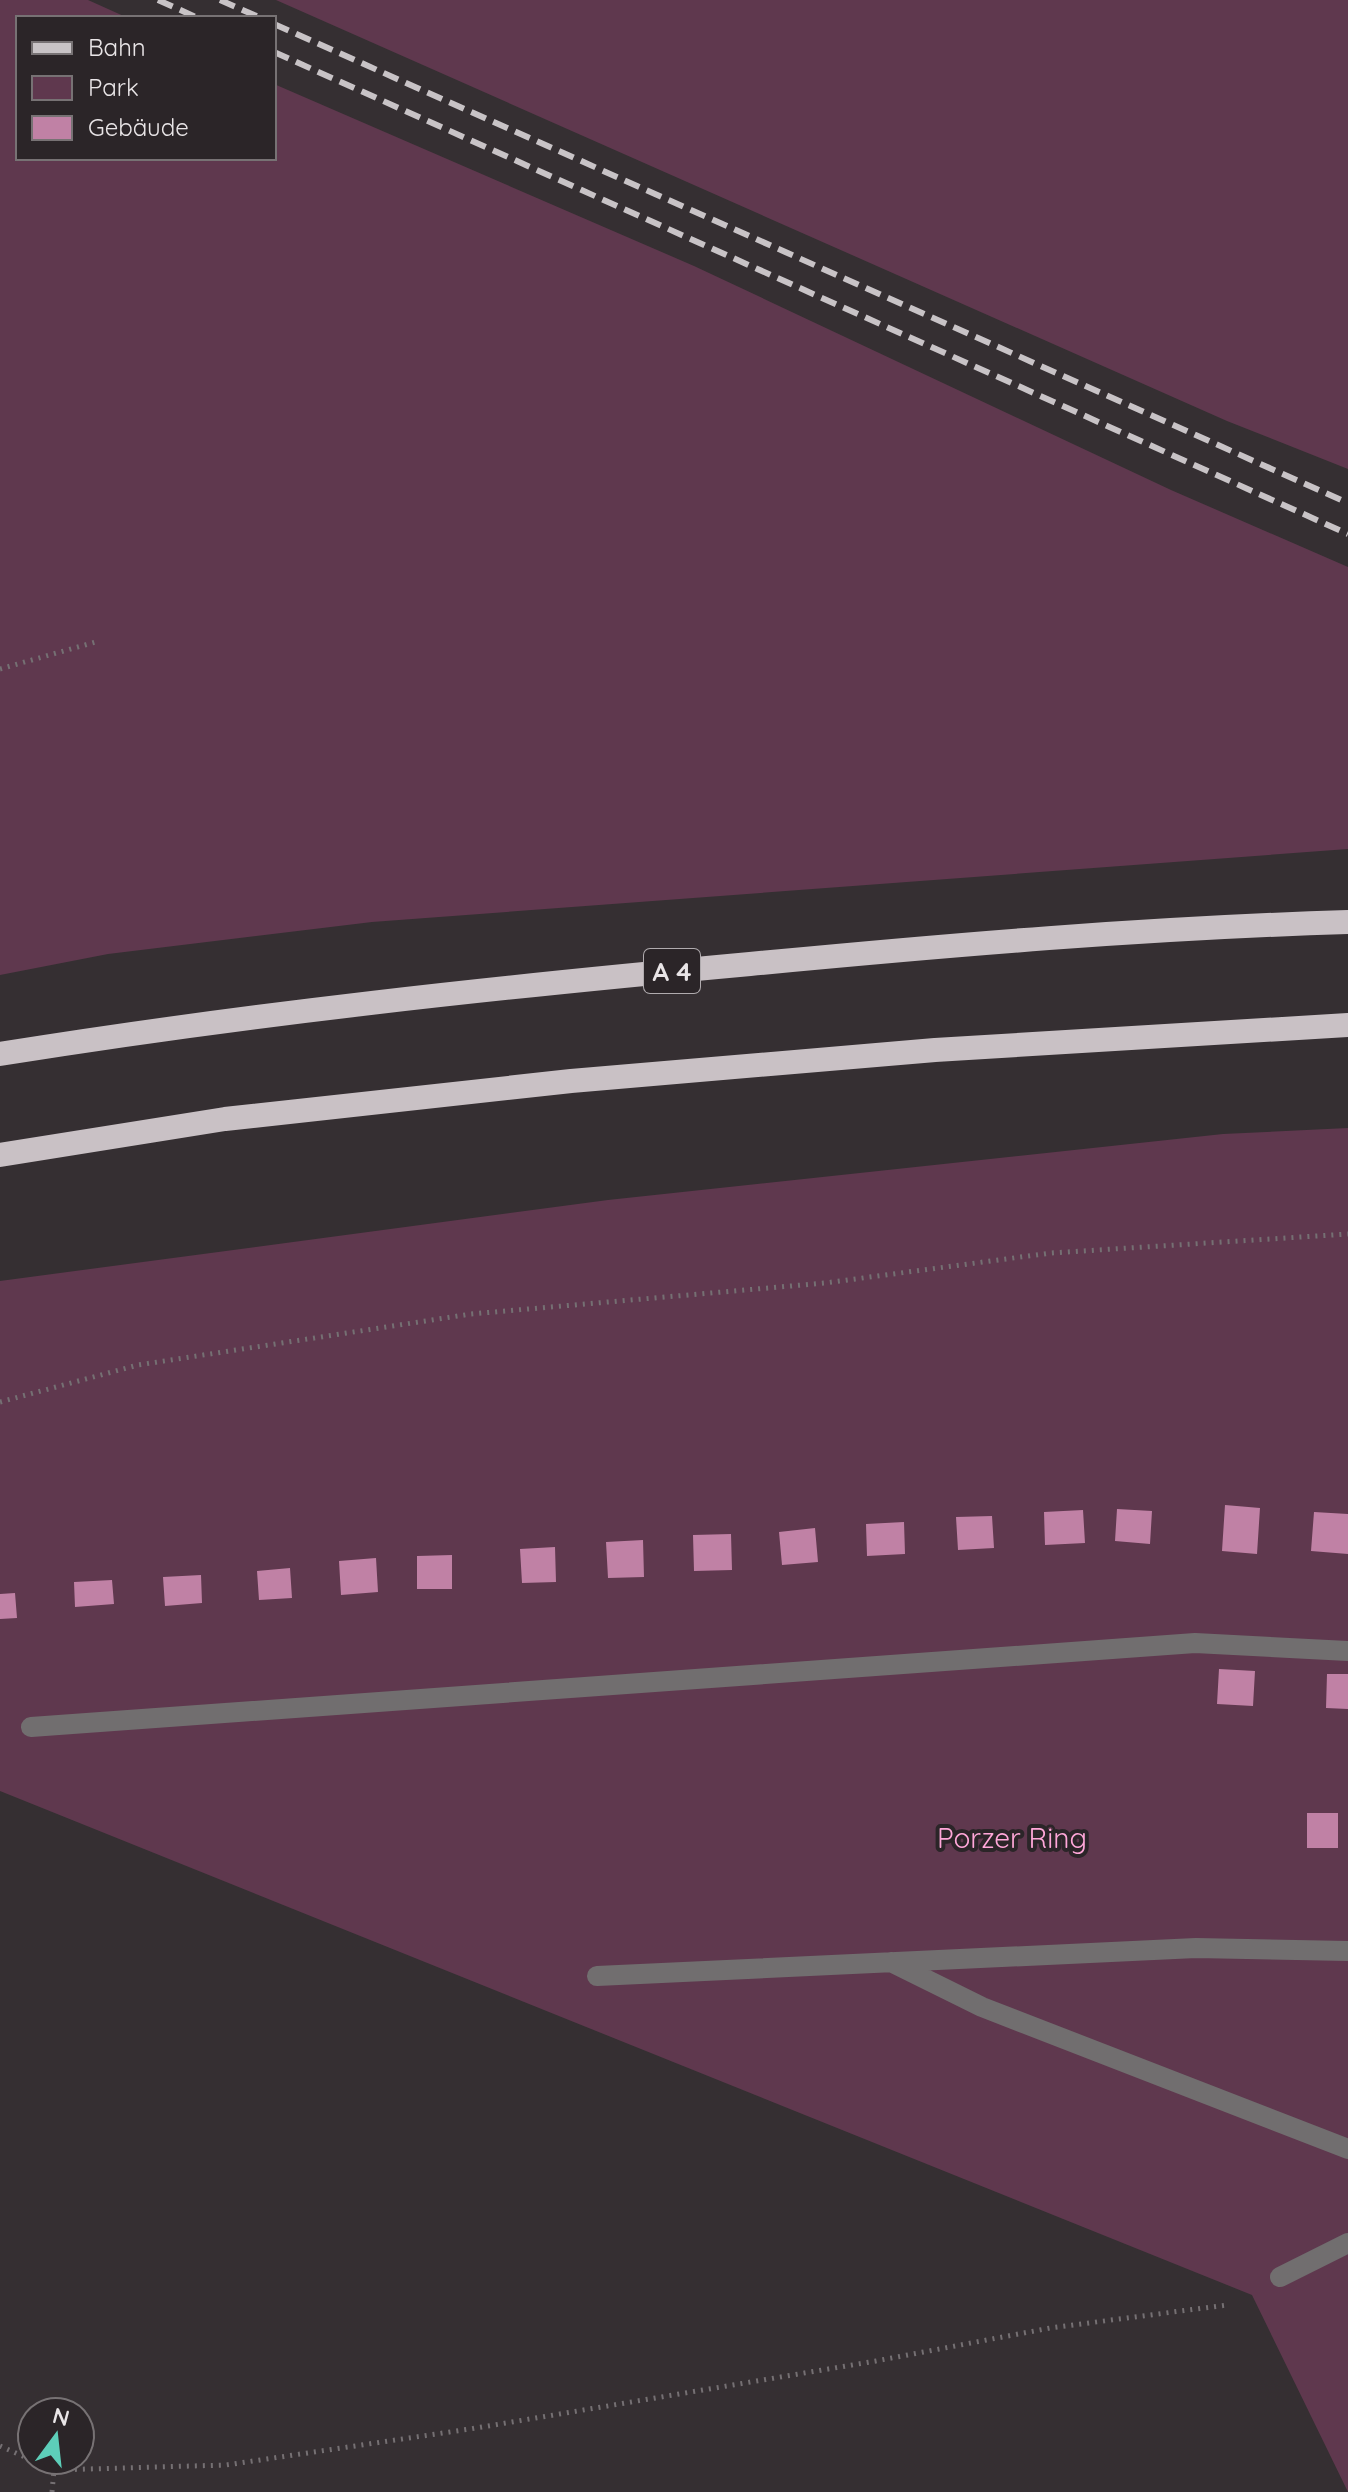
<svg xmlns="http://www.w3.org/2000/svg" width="1348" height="2492" font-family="Quicksand,sans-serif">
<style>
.green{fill:#5f384e}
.building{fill:#c081a5}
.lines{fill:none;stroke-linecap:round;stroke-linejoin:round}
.path{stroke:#757073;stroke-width:5;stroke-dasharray:2 6;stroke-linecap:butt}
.service{stroke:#716e6f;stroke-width:20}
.motorway{stroke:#c9c1c5;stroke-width:24}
.rail{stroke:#c8c3c6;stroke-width:6;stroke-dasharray:16 8;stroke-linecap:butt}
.labels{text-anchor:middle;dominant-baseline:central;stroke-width:8;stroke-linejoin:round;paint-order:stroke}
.shield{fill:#2b2528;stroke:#b0abae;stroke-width:2}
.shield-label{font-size:26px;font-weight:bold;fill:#e9e5e7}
.park-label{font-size:28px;fill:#ffa7d9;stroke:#2b2528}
</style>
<rect width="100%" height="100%" fill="#352f32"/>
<path class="green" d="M 0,0 L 88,0 L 128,18 L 18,18 L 18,158 L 274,158 L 274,84 L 694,266 L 1171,490 L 1348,567 L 1348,849 L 372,922 L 108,954 L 0,975 Z
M 276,0 L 1348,0 L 1348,469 L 1227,421 Z
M 1348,1128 L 1348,2492 L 1252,2295 L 0,1791 L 0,1281 L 608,1200 L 1223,1134 Z"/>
<path class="building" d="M 1225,1505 L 1260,1508 L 1257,1554 L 1222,1551 Z
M 1117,1509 L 1152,1511 L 1150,1544 L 1115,1541 Z
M 1083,1510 L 1085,1543 L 1045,1545 L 1044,1512 Z
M 1314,1512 L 1348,1514 L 1348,1554 L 1311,1551 Z
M 992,1516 L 994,1548 L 958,1550 L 956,1517 Z
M 904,1522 L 905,1554 L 867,1556 L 866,1524 Z
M 815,1528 L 818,1562 L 782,1565 L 779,1532 Z
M 731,1534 L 732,1570 L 694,1571 L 693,1535 Z
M 643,1540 L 644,1577 L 608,1578 L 606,1542 Z
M 555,1547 L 556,1582 L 522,1583 L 520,1549 Z
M 452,1555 L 452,1589 L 417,1589 L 417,1556 Z
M 376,1558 L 378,1592 L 341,1595 L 339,1561 Z
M 290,1568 L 292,1598 L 259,1600 L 257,1571 Z
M 201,1575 L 202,1603 L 165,1606 L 163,1577 Z
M 112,1580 L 114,1604 L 75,1607 L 74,1582 Z
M 15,1593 L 17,1618 L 0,1619 L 0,1594 Z
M 1219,1669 L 1255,1671 L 1253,1706 L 1217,1704 Z
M 1327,1674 L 1348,1674 L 1348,1709 L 1326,1708 Z
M 1307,1813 L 1338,1813 L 1338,1848 L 1307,1848 Z"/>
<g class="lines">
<path class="path" d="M 0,669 L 99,641
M 0,1402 L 138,1365 L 471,1314 L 825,1283 L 1051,1253 L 1348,1234
M 0,2446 L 54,2470 L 226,2465 L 470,2429 L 876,2361 L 1050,2328 L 1227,2305
M 52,2492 L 54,2470"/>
<path class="service" d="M 31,1727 L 1195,1643 L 1348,1651
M 891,1962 L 982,2007 L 1348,2149
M 597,1976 L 1196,1948 L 1348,1951
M 1280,2277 L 1348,2243"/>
<path class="motorway" d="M 0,1054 C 249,1014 499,987 750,964 C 949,945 1148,928 1348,922
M 0,1155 L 225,1119 L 571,1081 L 935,1050 L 1348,1025"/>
<path class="rail" d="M 158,0 L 198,18
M 220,0 L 261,18
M 274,24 L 1348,503
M 274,52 L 1348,534"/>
</g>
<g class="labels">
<rect class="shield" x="644" y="949" width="56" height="44" rx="6"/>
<g class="shield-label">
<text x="672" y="971">A 4</text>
</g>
<g class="park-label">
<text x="1012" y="1837">Porzer Ring</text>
</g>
</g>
<rect x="16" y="16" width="260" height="144" fill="#2b2528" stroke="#777274" stroke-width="2"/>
<rect x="32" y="42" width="40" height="12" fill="#c8c3c6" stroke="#777274" stroke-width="2"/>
<text x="88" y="56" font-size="24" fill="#e9e5e7">Bahn</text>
<rect x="32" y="76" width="40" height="24" fill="#5f384e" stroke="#777274" stroke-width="2"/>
<text x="88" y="96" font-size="24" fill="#e9e5e7">Park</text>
<rect x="32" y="116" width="40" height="24" fill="#c081a5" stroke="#777274" stroke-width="2"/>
<text x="88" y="136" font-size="24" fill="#e9e5e7">Gebäude</text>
<g transform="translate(56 2436) rotate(15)"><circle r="38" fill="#2b2528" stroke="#777274" stroke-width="2"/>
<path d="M0-6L14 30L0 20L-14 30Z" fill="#5dceb9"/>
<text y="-12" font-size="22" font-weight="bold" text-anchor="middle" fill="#e9e5e7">N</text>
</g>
</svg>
